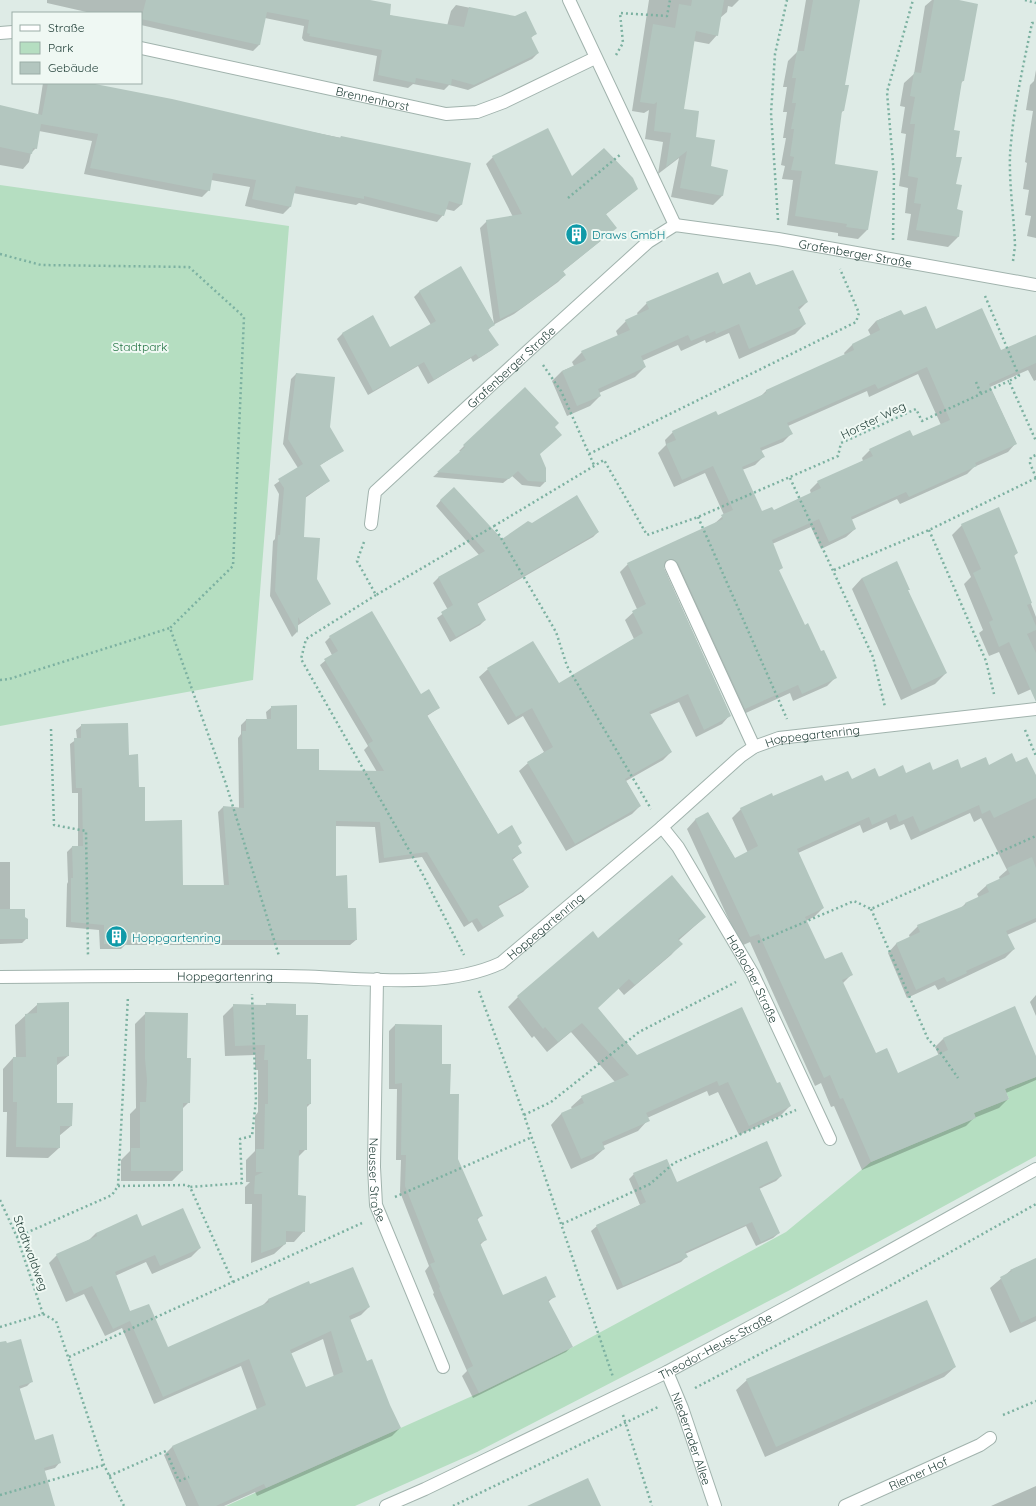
<svg xmlns="http://www.w3.org/2000/svg" width="1036" height="1506" font-family="Quicksand,sans-serif">
<style>
.green{fill:#b5dec1}
.shadow{fill:#0003;fill-rule:evenodd}
.building{fill:#b3c6bf;fill-rule:evenodd}
.lines{fill:none;stroke-linecap:round;stroke-linejoin:round}
.service-casing{stroke:#a1b3ad;stroke-width:14}
.minor-casing{stroke:#a1b3ad;stroke-width:14}
.tertiary-casing{stroke:#a1b3ad;stroke-width:14}
.path{stroke:#7cb1a1;stroke-width:2.5;stroke-dasharray:2 3;stroke-linecap:butt}
.service{stroke:#fff;stroke-width:12}
.minor{stroke:#fff;stroke-width:12}
.tertiary{stroke:#fff;stroke-width:12}
.labels{text-anchor:middle;dominant-baseline:central;stroke-width:4;stroke-linejoin:round;paint-order:stroke}
.street-label{font-size:12px;fill:#1e3c35;stroke:#eff8f3}
.culture-label{font-size:12px;fill:#0d838f;stroke:#eff8f3;text-anchor:start}
.park-label{font-size:12px;fill:#267646;stroke:#eff8f3}
</style>
<rect width="100%" height="100%" fill="#deebe6"/>
<path class="green" d="M 0,185 L 289,226 L 253,680 L 0,726 Z
M 1036,1077 L 1036,1156 L 790,1290 L 477,1452 L 355,1506 L 226,1506 L 479,1393 L 573,1347 L 786,1232 L 871,1162 L 975,1118 L 974,1113 L 1009,1099 L 1005,1089 Z"/>
<path class="shadow" d="M 47,0 L 365,0 L 388,15 L 447,26 L 451,11 L 456,5 L 515,17 L 535,34 L 531,38 L 538,53 L 532,59 L 468,90 L 449,85 L 444,90 L 413,84 L 408,88 L 373,81 L 377,56 L 304,41 L 302,38 L 304,26 L 265,18 L 259,45 L 253,51 L 141,25 L 141,13 L 91,13 L 47,3 Z
M 648,0 L 739,0 L 732,7 L 728,6 L 727,12 L 720,18 L 717,35 L 709,44 L 693,41 L 682,110 L 710,167 L 726,170 L 722,196 L 713,205 L 671,197 L 679,158 L 658,174 L 663,142 L 645,139 L 649,110 L 644,113 L 632,111 L 649,0 Z
M 806,0 L 859,0 L 844,86 L 843,111 L 841,113 L 833,165 L 877,172 L 867,230 L 858,239 L 838,236 L 838,233 L 787,225 L 793,180 L 782,179 L 785,166 L 781,165 L 786,138 L 783,138 L 787,112 L 783,112 L 787,87 L 783,87 L 788,61 L 797,52 Z
M 932,0 L 954,0 L 963,81 L 961,83 L 953,131 L 956,210 L 962,211 L 958,237 L 948,247 L 907,240 L 911,214 L 905,213 L 908,188 L 899,186 L 906,134 L 901,133 L 905,107 L 900,106 L 904,83 L 914,74 L 925,6 Z
M 1036,70 L 1036,238 L 1027,236 L 1031,216 L 1025,215 L 1029,190 L 1023,189 L 1027,163 L 1025,162 L 1033,111 L 1026,110 L 1030,85 L 1034,81 Z
M 43,83 L 85,83 L 243,118 L 470,164 L 461,205 L 454,211 L 445,209 L 443,215 L 437,222 L 359,203 L 356,205 L 293,193 L 290,207 L 283,214 L 245,206 L 250,187 L 211,180 L 209,190 L 202,197 L 84,174 L 92,141 L 39,131 L 36,148 L 31,153 L 29,162 L 23,169 L 0,165 L 0,106 L 38,115 Z
M 493,157 L 572,178 L 637,189 L 605,215 L 609,234 L 562,272 L 565,275 L 558,282 L 514,314 L 493,325 L 488,330 L 497,345 L 492,350 L 473,362 L 471,358 L 428,384 L 418,366 L 368,395 L 337,339 L 342,334 L 372,316 L 390,348 L 431,325 L 414,297 L 419,292 L 461,268 L 494,324 L 480,228 L 487,221 L 513,217 L 486,164 Z
M 723,286 L 755,287 L 807,302 L 799,310 L 805,324 L 795,334 L 739,359 L 729,333 L 706,343 L 705,340 L 681,351 L 678,345 L 642,361 L 645,367 L 635,377 L 599,393 L 600,396 L 590,406 L 567,416 L 552,381 L 562,371 L 574,366 L 572,362 L 582,352 L 618,336 L 616,331 L 626,321 L 638,315 L 637,313 L 647,303 Z
M 901,311 L 903,317 L 935,330 L 1001,352 L 1036,336 L 1036,380 L 1034,381 L 1028,370 L 990,387 L 1016,443 L 1008,452 L 974,467 L 967,474 L 900,504 L 897,499 L 851,520 L 855,529 L 846,537 L 821,549 L 811,527 L 772,544 L 782,567 L 778,571 L 804,626 L 836,677 L 827,686 L 793,701 L 790,693 L 737,717 L 670,571 L 663,566 L 730,715 L 722,724 L 696,737 L 679,702 L 649,715 L 671,752 L 663,760 L 626,781 L 640,806 L 632,814 L 566,851 L 519,771 L 528,763 L 544,752 L 523,716 L 508,725 L 479,677 L 488,669 L 558,685 L 634,639 L 625,620 L 637,609 L 620,572 L 628,564 L 714,524 L 724,515 L 705,473 L 674,487 L 658,453 L 666,445 L 665,440 L 673,432 L 718,417 L 761,396 L 766,391 L 845,355 L 844,353 L 852,345 L 871,336 L 868,330 L 876,321 ZM 918,374 L 941,425 L 913,438 L 870,450 L 862,458 L 863,461 L 818,482 L 810,490 L 811,494 L 773,512 L 761,513 L 742,470 L 755,465 L 764,456 L 761,451 L 783,442 L 791,434 L 788,426 L 867,391 L 869,397 Z
M 296,374 L 342,451 L 319,466 L 329,481 L 305,498 L 303,537 L 316,580 L 329,604 L 297,626 L 297,632 L 292,637 L 270,596 L 273,541 L 275,539 L 279,494 L 274,485 L 298,468 L 283,444 L 291,379 Z
M 554,427 L 539,454 L 545,482 L 540,487 L 522,485 L 512,476 L 503,483 L 433,477 L 461,452 L 459,451 L 464,446 Z
M 441,500 L 501,540 L 598,532 L 593,537 L 477,604 L 485,620 L 480,625 L 450,642 L 437,618 L 448,610 L 433,583 L 438,578 L 479,555 L 436,506 Z
M 962,525 L 1017,553 L 1013,557 L 1036,617 L 1036,687 L 1018,695 L 999,652 L 989,656 L 979,633 L 983,630 L 964,584 L 971,577 L 952,535 Z
M 862,578 L 907,591 L 946,673 L 935,684 L 901,700 L 852,589 Z
M 330,637 L 439,708 L 427,716 L 498,835 L 517,847 L 521,853 L 512,860 L 528,887 L 523,892 L 497,907 L 502,915 L 497,920 L 478,932 L 472,922 L 464,927 L 422,857 L 379,863 L 375,827 L 335,826 L 335,877 L 356,940 L 350,945 L 125,945 L 121,949 L 100,949 L 99,930 L 66,927 L 67,884 L 68,882 L 67,852 L 72,847 L 78,847 L 78,793 L 72,793 L 70,744 L 77,739 L 76,730 L 82,725 L 128,756 L 138,788 L 144,822 L 182,886 L 224,886 L 218,812 L 223,807 L 239,808 L 238,738 L 241,734 L 241,725 L 246,720 L 267,720 L 266,712 L 272,707 L 296,750 L 318,771 L 377,772 L 364,750 L 368,746 L 320,665 L 332,655 L 325,642 Z
M 1015,763 L 1036,778 L 1036,922 L 1007,935 L 1014,949 L 1005,958 L 938,990 L 935,985 L 907,998 L 888,953 L 896,944 L 910,938 L 909,935 L 918,926 L 961,908 L 965,904 L 979,898 L 977,894 L 986,886 L 1000,880 L 999,877 L 1007,870 L 981,818 L 974,822 L 970,813 L 911,840 L 904,824 L 890,830 L 887,822 L 863,833 L 860,825 L 798,853 L 823,908 L 814,917 L 806,921 L 825,961 L 851,975 L 842,984 L 875,1055 L 897,1074 L 939,1056 L 935,1047 L 943,1039 L 1036,1059 L 1036,1080 L 1006,1093 L 1008,1099 L 999,1108 L 974,1118 L 966,1126 L 862,1170 L 834,1106 L 831,1107 L 821,1083 L 815,1086 L 750,942 L 741,946 L 687,829 L 695,820 L 708,813 L 735,859 L 748,853 L 732,818 L 741,809 L 773,798 L 825,782 Z
M 0,862 L 10,862 L 10,910 L 27,938 L 22,943 L 0,944 Z
M 705,917 L 678,941 L 681,944 L 671,955 L 624,995 L 618,988 L 597,1008 L 637,1056 L 777,1084 L 790,1106 L 780,1116 L 739,1135 L 718,1092 L 709,1096 L 707,1091 L 647,1118 L 648,1120 L 638,1131 L 603,1146 L 604,1149 L 593,1159 L 571,1169 L 551,1125 L 561,1114 L 572,1109 L 571,1107 L 582,1097 L 615,1082 L 571,1032 L 547,1052 L 534,1036 L 532,1038 L 508,1007 L 518,997 L 598,939 Z
M 1036,995 L 1036,1016 L 1030,1002 Z
M 38,1004 L 68,1056 L 56,1066 L 56,1104 L 71,1126 L 59,1136 L 59,1148 L 48,1158 L 6,1157 L 7,1112 L 3,1112 L 3,1069 L 13,1058 L 16,1058 L 15,1025 Z
M 234,1005 L 295,1016 L 306,1060 L 310,1104 L 306,1108 L 306,1149 L 298,1157 L 297,1196 L 304,1231 L 294,1242 L 285,1242 L 285,1244 L 274,1254 L 251,1263 L 252,1204 L 245,1204 L 245,1187 L 250,1182 L 246,1182 L 246,1160 L 255,1151 L 255,1116 L 258,1112 L 258,1070 L 255,1070 L 255,1055 L 225,1056 L 223,1016 Z
M 146,1013 L 186,1059 L 189,1102 L 182,1109 L 182,1171 L 172,1181 L 121,1181 L 121,1160 L 130,1151 L 130,1114 L 136,1108 L 135,1024 Z
M 395,1025 L 441,1065 L 449,1095 L 457,1159 L 481,1216 L 477,1220 L 485,1240 L 480,1245 L 502,1297 L 555,1296 L 548,1302 L 572,1346 L 566,1352 L 473,1398 L 462,1376 L 467,1371 L 433,1294 L 434,1293 L 425,1271 L 429,1266 L 400,1192 L 401,1160 L 396,1160 L 397,1089 L 389,1089 L 389,1031 Z
M 634,1174 L 677,1183 L 781,1176 L 776,1181 L 759,1189 L 779,1233 L 773,1238 L 756,1246 L 746,1226 L 685,1254 L 686,1257 L 681,1262 L 617,1290 L 591,1231 L 597,1226 L 640,1205 L 629,1179 Z
M 142,1227 L 200,1248 L 191,1257 L 152,1274 L 146,1262 L 115,1276 L 130,1312 L 168,1348 L 262,1306 L 268,1300 L 310,1286 L 369,1307 L 361,1315 L 350,1320 L 367,1363 L 400,1428 L 392,1436 L 257,1496 L 255,1492 L 224,1506 L 186,1506 L 164,1455 L 172,1447 L 257,1410 L 241,1366 L 154,1404 L 122,1328 L 105,1336 L 84,1294 L 66,1302 L 49,1263 L 57,1255 L 89,1240 L 96,1233 ZM 323,1339 L 334,1377 L 306,1389 L 290,1354 Z
M 1036,1259 L 1036,1321 L 1010,1333 L 990,1288 L 1011,1270 Z
M 0,1346 L 32,1381 L 27,1386 L 19,1389 L 34,1441 L 60,1462 L 55,1468 L 44,1471 L 54,1506 L 0,1506 Z
M 955,1367 L 944,1377 L 765,1457 L 736,1390 L 747,1380 Z
M 1036,1486 L 1036,1506 L 991,1506 Z"/>
<path class="building" d="M 146,0 L 370,0 L 391,4 L 390,15 L 464,27 L 469,7 L 515,16 L 526,11 L 537,34 L 531,37 L 539,53 L 474,85 L 452,79 L 451,85 L 416,78 L 415,83 L 378,75 L 382,50 L 309,36 L 310,34 L 307,33 L 309,20 L 267,12 L 260,45 L 141,19 Z
M 692,0 L 724,0 L 718,36 L 696,31 L 684,109 L 699,111 L 696,137 L 715,140 L 711,166 L 728,170 L 723,196 L 680,188 L 687,151 L 666,167 L 671,133 L 654,131 L 657,102 L 654,104 L 640,102 L 653,24 L 675,28 L 679,4 L 691,6 Z
M 813,0 L 860,0 L 845,85 L 849,85 L 844,111 L 842,111 L 835,164 L 878,171 L 868,230 L 846,227 L 847,224 L 795,216 L 802,171 L 791,170 L 794,157 L 790,156 L 794,129 L 791,129 L 796,103 L 792,103 L 796,78 L 792,78 L 797,51 L 804,51 Z
M 934,0 L 959,0 L 978,4 L 964,81 L 962,81 L 954,130 L 960,131 L 956,157 L 962,157 L 956,184 L 962,185 L 957,209 L 963,211 L 959,237 L 916,230 L 921,204 L 914,203 L 918,178 L 908,176 L 915,124 L 910,124 L 915,97 L 910,96 L 914,72 L 921,73 Z
M 48,83 L 90,83 L 172,99 L 340,138 L 341,136 L 370,142 L 471,163 L 462,205 L 449,201 L 444,216 L 364,196 L 364,199 L 296,186 L 291,207 L 252,199 L 256,180 L 213,173 L 210,191 L 90,168 L 98,134 L 41,124 L 37,149 L 33,148 L 32,154 L 0,147 L 0,105 L 42,115 Z
M 548,128 L 572,176 L 604,148 L 633,178 L 638,189 L 606,214 L 617,228 L 563,271 L 566,275 L 522,308 L 500,319 L 486,220 L 522,214 L 492,156 Z
M 461,266 L 495,325 L 488,329 L 499,345 L 479,358 L 476,354 L 434,380 L 424,362 L 373,391 L 342,333 L 373,315 L 390,347 L 436,321 L 419,291 Z
M 793,270 L 808,302 L 798,307 L 806,324 L 749,349 L 739,324 L 716,334 L 715,331 L 691,341 L 688,335 L 641,356 L 646,367 L 598,389 L 601,396 L 577,406 L 562,371 L 586,360 L 581,351 L 630,330 L 625,320 L 649,309 L 646,302 L 718,272 L 723,284 L 750,272 L 756,285 Z
M 926,306 L 936,329 L 982,308 L 1001,350 L 1036,335 L 1036,363 L 989,384 L 1017,444 L 975,463 L 977,466 L 909,497 L 906,492 L 851,517 L 856,529 L 829,542 L 819,519 L 772,540 L 783,568 L 779,570 L 805,625 L 808,623 L 821,651 L 824,650 L 837,678 L 802,694 L 798,685 L 745,709 L 678,563 L 672,559 L 665,561 L 664,569 L 731,716 L 704,730 L 688,694 L 649,712 L 672,752 L 625,779 L 641,806 L 575,844 L 527,762 L 553,747 L 532,708 L 516,717 L 487,668 L 533,641 L 559,683 L 643,633 L 632,611 L 646,604 L 627,563 L 723,519 L 721,515 L 733,510 L 713,466 L 682,480 L 666,444 L 676,440 L 672,431 L 716,411 L 718,415 L 766,393 L 766,390 L 854,350 L 852,344 L 880,330 L 876,321 L 901,310 L 904,315 ZM 927,367 L 950,420 L 913,436 L 910,430 L 869,449 L 873,456 L 817,481 L 821,488 L 774,510 L 772,507 L 762,511 L 742,467 L 765,457 L 760,448 L 793,434 L 787,423 L 875,384 L 878,389 Z
M 296,373 L 335,377 L 330,427 L 344,451 L 320,465 L 330,481 L 306,496 L 304,537 L 320,538 L 317,579 L 331,604 L 301,622 L 298,617 L 298,633 L 275,591 L 278,535 L 280,535 L 284,488 L 278,479 L 303,464 L 288,439 Z
M 525,387 L 559,423 L 555,427 L 562,435 L 540,454 L 546,468 L 546,482 L 528,481 L 518,471 L 509,479 L 437,472 L 465,447 L 463,445 Z
M 454,487 L 502,539 L 528,521 L 532,523 L 577,495 L 599,532 L 477,603 L 486,620 L 456,637 L 441,612 L 453,605 L 438,577 L 485,551 L 440,500 Z
M 999,507 L 1018,553 L 1014,555 L 1032,603 L 1027,605 L 1036,626 L 1036,630 L 1027,634 L 1036,653 L 1036,702 L 1009,642 L 999,647 L 989,622 L 993,620 L 973,573 L 981,569 L 961,524 Z
M 897,561 L 910,590 L 908,590 L 947,673 L 912,690 L 862,578 Z
M 372,611 L 421,694 L 429,689 L 440,708 L 427,715 L 498,834 L 512,825 L 522,843 L 518,846 L 522,853 L 512,858 L 529,887 L 498,905 L 504,916 L 483,927 L 477,918 L 469,922 L 427,852 L 384,858 L 380,822 L 336,821 L 336,876 L 347,875 L 348,908 L 356,908 L 357,940 L 127,940 L 127,945 L 104,944 L 104,925 L 71,922 L 71,878 L 73,878 L 72,846 L 83,846 L 82,788 L 76,788 L 74,738 L 81,738 L 81,724 L 128,723 L 129,755 L 138,754 L 139,787 L 145,787 L 145,821 L 182,820 L 183,885 L 229,885 L 223,806 L 244,808 L 242,731 L 246,731 L 246,719 L 271,719 L 271,706 L 297,705 L 297,749 L 319,749 L 319,770 L 384,771 L 368,744 L 373,741 L 324,659 L 338,651 L 329,636 Z
M 1012,753 L 1016,762 L 1027,757 L 1036,775 L 1036,798 L 994,818 L 990,810 L 982,814 L 979,805 L 920,832 L 913,816 L 899,822 L 896,814 L 872,825 L 869,817 L 797,849 L 824,908 L 805,917 L 825,959 L 842,952 L 853,975 L 842,980 L 876,1053 L 887,1048 L 898,1073 L 948,1050 L 943,1038 L 1015,1006 L 1036,1056 L 1036,1077 L 1005,1089 L 1009,1099 L 974,1113 L 976,1118 L 871,1162 L 843,1098 L 840,1099 L 830,1075 L 824,1078 L 759,934 L 750,937 L 695,819 L 708,812 L 735,858 L 758,846 L 740,808 L 772,793 L 773,796 L 822,775 L 825,781 L 848,771 L 852,779 L 875,768 L 879,777 L 903,765 L 906,773 L 930,762 L 933,770 L 958,759 L 961,768 L 986,757 L 989,765 Z
M 1032,857 L 1036,868 L 1036,918 L 1006,931 L 1015,949 L 966,971 L 967,973 L 947,982 L 944,977 L 916,990 L 896,943 L 920,932 L 917,925 L 966,905 L 965,903 L 989,892 L 986,885 L 1010,874 L 1007,868 Z
M 672,875 L 706,917 L 678,939 L 683,944 L 635,985 L 629,979 L 598,1008 L 637,1055 L 742,1007 L 777,1083 L 780,1082 L 791,1106 L 749,1126 L 728,1082 L 719,1086 L 717,1081 L 646,1113 L 650,1121 L 602,1142 L 605,1149 L 581,1159 L 561,1113 L 584,1103 L 581,1096 L 629,1075 L 582,1023 L 558,1042 L 545,1027 L 543,1029 L 517,996 L 593,931 L 598,938 Z
M 0,909 L 25,909 L 25,917 L 28,919 L 28,939 L 0,939 Z
M 69,1002 L 69,1056 L 57,1057 L 57,1103 L 73,1103 L 72,1126 L 60,1126 L 60,1148 L 16,1147 L 17,1102 L 13,1102 L 13,1057 L 26,1057 L 25,1014 L 37,1013 L 37,1003 Z
M 266,1003 L 296,1004 L 296,1015 L 308,1015 L 307,1059 L 311,1059 L 311,1104 L 307,1104 L 307,1150 L 299,1150 L 298,1195 L 306,1196 L 305,1232 L 286,1231 L 286,1244 L 261,1253 L 262,1194 L 254,1194 L 255,1176 L 263,1172 L 256,1172 L 256,1149 L 264,1149 L 265,1104 L 268,1104 L 268,1060 L 264,1060 L 265,1045 L 235,1046 L 233,1004 L 266,1005 Z
M 145,1012 L 188,1013 L 187,1058 L 191,1058 L 190,1103 L 183,1103 L 183,1171 L 131,1171 L 131,1148 L 140,1148 L 140,1102 L 146,1102 L 147,1080 L 145,1059 Z
M 395,1024 L 442,1025 L 442,1064 L 451,1064 L 450,1094 L 459,1094 L 458,1159 L 483,1216 L 477,1218 L 487,1240 L 480,1243 L 503,1295 L 546,1276 L 556,1297 L 548,1300 L 573,1347 L 479,1393 L 467,1369 L 473,1366 L 439,1288 L 440,1287 L 430,1264 L 435,1262 L 405,1186 L 406,1155 L 401,1155 L 402,1083 L 395,1084 Z
M 767,1141 L 782,1176 L 759,1187 L 780,1233 L 761,1242 L 752,1222 L 685,1252 L 688,1257 L 623,1286 L 596,1225 L 646,1202 L 633,1173 L 667,1159 L 677,1182 Z
M 183,1208 L 201,1248 L 160,1266 L 155,1255 L 115,1272 L 130,1311 L 149,1304 L 168,1347 L 269,1302 L 268,1299 L 309,1281 L 310,1284 L 353,1267 L 370,1307 L 349,1316 L 367,1361 L 372,1359 L 390,1405 L 401,1428 L 266,1488 L 264,1484 L 216,1506 L 199,1506 L 172,1446 L 266,1405 L 249,1359 L 163,1397 L 130,1321 L 113,1329 L 92,1286 L 74,1294 L 56,1254 L 97,1236 L 96,1233 L 137,1214 L 142,1226 ZM 331,1331 L 343,1372 L 306,1387 L 290,1350 Z
M 1036,1258 L 1036,1316 L 1021,1323 L 1000,1277 L 1012,1271 L 1010,1270 Z
M 927,1300 L 956,1367 L 776,1447 L 746,1379 Z
M 21,1339 L 33,1382 L 19,1386 L 35,1440 L 53,1434 L 61,1463 L 44,1468 L 55,1506 L 0,1506 L 0,1342 L 6,1341 L 7,1343 Z
M 588,1478 L 601,1506 L 527,1506 Z"/>
<g class="lines">
<defs>
<path id="service" d="M 671,566 L 754,747"/>
<g id="minor">
<path d="M 569,0 L 675,225"/>
<path d="M 0,33 L 13,32"/>
<path id="s1" d="M 141,48 L 446,114 L 477,112 L 504,102 L 595,58"/>
<path id="s2" d="M 371,524 L 375,492 L 528,351 L 648,242 L 675,225 L 778,239 L 1036,285"/>
<path id="s3" d="M 662,827 L 678,847 L 753,974 L 830,1139"/>
<path id="s4" d="M 0,977 C 95,976 190,975 285,976 C 354,976 438,992 501,963 L 662,827 L 741,756 L 754,747 L 779,738 L 1036,709"/>
<path id="s5" d="M 377,979 L 374,1167 L 376,1205 L 443,1367"/>
<path id="s6" d="M 667,1372 L 682,1408 L 715,1506"/>
<path id="s7" d="M 845,1506 L 980,1445 L 990,1438"/>
</g>
<g id="tertiary">
<path id="s8" d="M 386,1506 L 425,1489 L 667,1372 L 877,1258 L 1036,1169"/>
</g>
</defs>
<use href="#service" class="service-casing"/>
<use href="#minor" class="minor-casing"/>
<use href="#tertiary" class="tertiary-casing"/>
<path class="path" d="M 1025,0 L 1036,3
M 616,55 L 623,43 L 620,13 L 667,16 L 670,0
M 568,198 L 621,154
M 778,220 L 771,113 L 775,54 L 787,0
M 893,240 L 894,175 L 887,92 L 913,0
M 0,254 L 41,265 L 189,267 L 244,317 L 233,566 L 170,628
M 1013,261 L 1015,246 C 1014,216 1009,185 1010,155 C 1013,110 1023,67 1032,23 L 1036,23
M 985,296 L 1019,376 L 1009,381 L 1036,441
M 543,365 L 561,391 L 594,465
M 976,382 L 981,394
M 589,454 L 856,322 L 859,313 L 840,269
M 790,478 L 873,657 L 885,707
M 1036,478 L 1030,463 L 1031,457 L 1036,455
M 698,517 L 787,719
M 494,526 L 604,460 L 647,535 L 698,517 L 838,456 L 841,443 L 916,409 L 922,421 L 1009,381
M 929,530 L 986,661 L 994,694
M 364,542 L 357,561 L 376,595 L 494,526 L 556,632 L 567,666 L 651,809
M 834,570 L 929,530 L 1036,478
M 376,595 L 306,639 L 301,659 L 422,873 L 464,955
M 0,680 L 9,679 L 170,628 L 226,784 L 279,956
M 51,729 L 54,825 L 86,831 L 88,956
M 1025,730 L 1036,756
M 871,909 L 928,1039 L 940,1052 L 958,1078
M 758,942 L 854,901 L 871,909 L 1036,836
M 479,991 L 524,1115 L 613,1377
M 524,1115 L 551,1102 L 639,1032 L 736,982
M 118,1186 L 187,1185 L 190,1187
M 395,1197 L 532,1137
M 0,1200 L 17,1237 L 43,1314
M 562,1224 L 650,1184 L 674,1163 L 796,1110
M 17,1237 L 112,1195 L 118,1186 L 128,996
M 233,1282 L 362,1223
M 0,1327 L 43,1314 L 56,1321 L 104,1465 L 124,1506
M 69,1357 L 233,1282 L 190,1187 L 242,1183 L 240,1139 L 252,1136 L 256,1100 L 252,994
M 695,1388 L 888,1287 L 1036,1204
M 623,1415 L 652,1506
M 1003,1415 L 1036,1401
M 109,1476 L 166,1451 L 179,1481 L 189,1477
M 0,1495 L 104,1465
M 453,1506 L 660,1406"/>
<use href="#service" class="service"/>
<use href="#minor" class="minor"/>
<use href="#tertiary" class="tertiary"/>
</g>
<defs>
<symbol id="building-disc" viewBox="-11 -11 22 22"><circle r="9.5" fill="#0f9aa8" stroke="#eff8f3"/><path d="M-4-6H4V6H1V3H-1V6H-4ZM-2.5-4.3h1.7v1.8h-1.7ZM.8-4.3h1.7v1.8H.8ZM-2.5-1h1.7V.8h-1.7ZM.8-1h1.7V.8H.8Z" fill="#fff"/></symbol>
</defs>
<g fill-rule="evenodd">
<use href="#building-disc" x="564" y="222" width="25" height="25"/>
<use href="#building-disc" x="104" y="924" width="25" height="25"/>
</g>
<g class="labels">
<g class="street-label">
<text stroke="none"><textPath href="#s1" startOffset="237">Brennenhorst</textPath></text>
<text stroke="none"><textPath href="#s2" startOffset="617">Grafenberger Straße</textPath></text>
<text stroke="none"><textPath href="#s2" startOffset="217">Grafenberger Straße</textPath></text>
<text transform="translate(873 420) rotate(-26)">Horster Weg</text>
<text stroke="none"><textPath href="#s4" startOffset="896">Hoppegartenring</textPath></text>
<text stroke="none"><textPath href="#s4" startOffset="561">Hoppegartenring</textPath></text>
<text stroke="none"><textPath href="#s4" startOffset="225">Hoppegartenring</textPath></text>
<text stroke="none"><textPath href="#s3" startOffset="177">Haßlocher Straße</textPath></text>
<text stroke="none"><textPath href="#s5" startOffset="201">Neusser Straße</textPath></text>
<text transform="translate(31 1253) rotate(70)">Stadtwaldweg</text>
<text stroke="none"><textPath href="#s8" startOffset="366">Theodor-Heuss-Straße</textPath></text>
<text stroke="none"><textPath href="#s6" startOffset="71">Niederrader Allee</textPath></text>
<text stroke="none"><textPath href="#s7" startOffset="80">Riemer Hof</textPath></text>
</g>
<g class="culture-label">
<text x="592" y="234">Draws GmbH</text>
<text x="132" y="937">Hoppgartenring</text>
</g>
<g class="park-label">
<text x="140" y="346">Stadtpark</text>
</g>
</g>
<rect x="12" y="12" width="130" height="72" fill="#eff8f3" stroke="#9bada7"/>
<rect x="20" y="25" width="20" height="6" fill="#ffffff" stroke="#9bada7"/>
<text x="48" y="32" font-size="12" fill="#1e3c35">Straße</text>
<rect x="20" y="42" width="20" height="12" fill="#b5dec1" stroke="#9bada7"/>
<text x="48" y="52" font-size="12" fill="#1e3c35">Park</text>
<rect x="20" y="62" width="20" height="12" fill="#b3c6bf" stroke="#9bada7"/>
<text x="48" y="72" font-size="12" fill="#1e3c35">Gebäude</text>
</svg>
